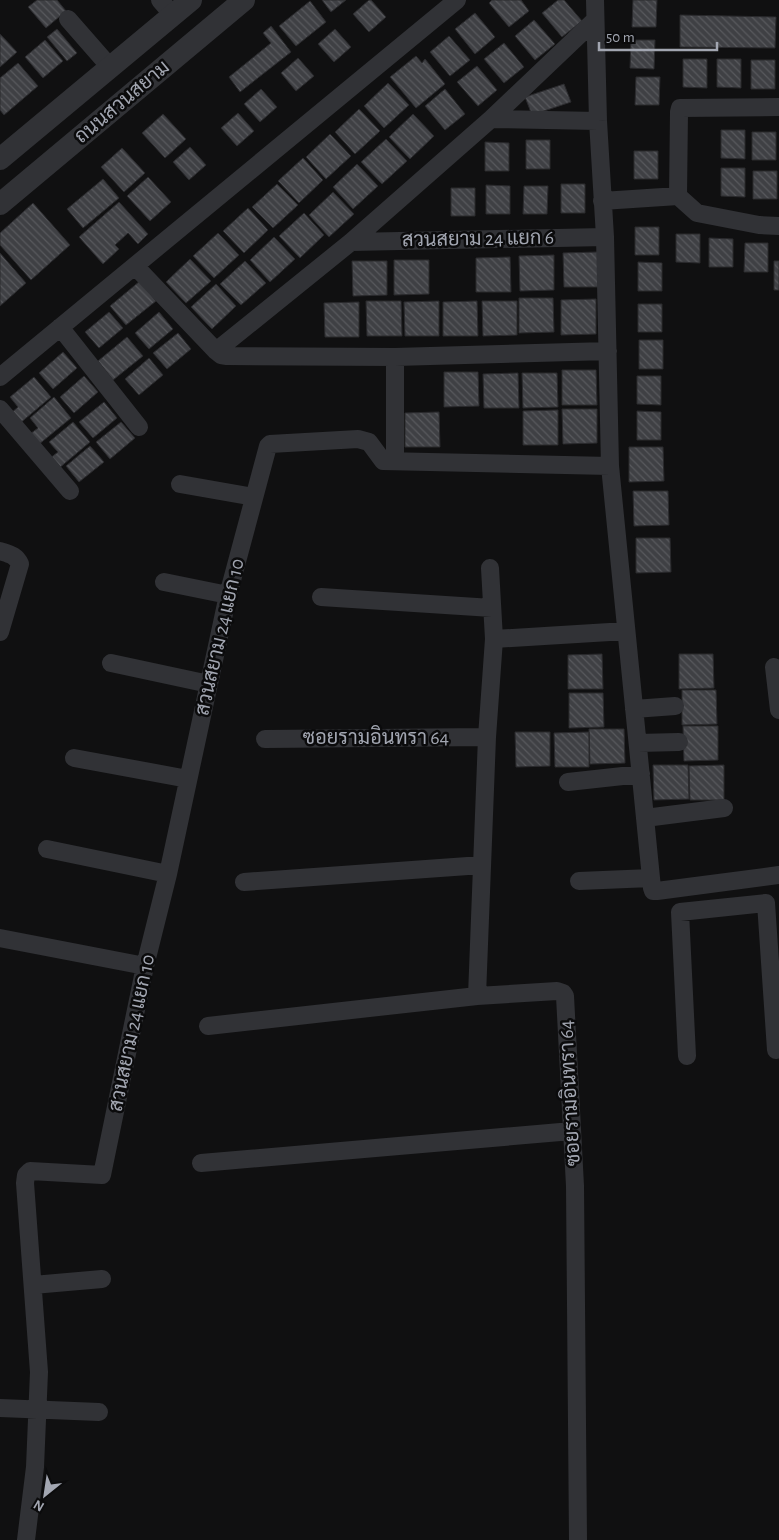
<svg xmlns="http://www.w3.org/2000/svg" width="779" height="1540" font-family="'Alegreya Sans',Sarabun,sans-serif">
<style>
.building{fill:url(#building-back-hatch);stroke:#2a2a2d}
.lines{fill:none;stroke-linecap:round;stroke-linejoin:round}
.minor{stroke:#313236;stroke-width:18}
.tertiary{stroke:#313236;stroke-width:22}
.labels{text-anchor:middle;dominant-baseline:central;stroke-width:5;stroke-linejoin:round;paint-order:stroke}
.street-label{font-size:20px;fill:#a2a6b1;stroke:#0b0b0c}
</style>
<defs>
<pattern id="building-back-hatch" width="6" height="6" patternUnits="userSpaceOnUse" patternTransform="scale(1.25)"><rect width="6" height="6" fill="#3f4044"/><path d="M-1 5l2 2M0 0l6 6M5-1l2 2" fill="none" stroke="#58595d"/></pattern>
</defs>
<rect width="100%" height="100%" fill="#101011"/>
<path class="building" d="M 37,0 L 57,0 L 66,11 L 46,28 L 28,7 Z
M 322,0 L 346,0 L 331,12 Z
M 369,0 L 371,0 L 386,17 L 369,32 L 353,14 Z
M 492,0 L 521,0 L 529,11 L 509,27 L 489,3 Z
M 558,0 L 564,0 L 582,21 L 562,37 L 542,13 Z
M 633,0 L 657,0 L 656,27 L 632,27 Z
M 310,1 L 326,22 L 296,46 L 279,26 Z
M 475,13 L 495,37 L 475,54 L 455,29 Z
M 680,15 L 776,17 L 775,48 L 680,47 Z
M 534,20 L 555,44 L 535,60 L 515,36 Z
M 271,26 L 291,52 L 240,92 L 229,77 L 271,43 L 263,33 Z
M 57,29 L 77,53 L 67,61 L 47,37 Z
M 335,29 L 351,47 L 334,62 L 318,44 Z
M 0,34 L 17,52 L 0,67 Z
M 449,36 L 470,60 L 450,76 L 430,52 Z
M 45,40 L 63,61 L 43,78 L 25,57 Z
M 631,40 L 655,40 L 654,69 L 630,68 Z
M 504,43 L 524,67 L 504,83 L 484,59 Z
M 416,56 L 422,63 L 425,59 L 445,84 L 416,108 L 390,77 Z
M 298,58 L 314,76 L 296,91 L 281,73 Z
M 683,59 L 707,59 L 707,88 L 683,87 Z
M 717,59 L 741,59 L 741,88 L 717,87 Z
M 751,60 L 775,60 L 775,89 L 751,89 Z
M 18,63 L 38,86 L 4,115 L 0,110 L 0,78 Z
M 477,66 L 497,90 L 478,106 L 457,82 Z
M 636,77 L 660,77 L 659,105 L 635,105 Z
M 388,83 L 409,105 L 384,128 L 364,106 Z
M 564,84 L 571,102 L 532,115 L 525,97 Z
M 261,89 L 277,107 L 260,122 L 244,104 Z
M 445,89 L 465,114 L 445,130 L 425,106 Z
M 359,109 L 380,131 L 355,154 L 335,132 Z
M 238,113 L 254,131 L 237,146 L 221,128 Z
M 163,114 L 186,139 L 165,158 L 142,133 Z
M 413,114 L 434,136 L 410,159 L 389,137 Z
M 721,130 L 745,130 L 745,159 L 721,158 Z
M 752,132 L 776,132 L 776,160 L 752,160 Z
M 330,134 L 351,156 L 326,179 L 306,157 Z
M 386,139 L 407,161 L 382,184 L 361,162 Z
M 526,140 L 550,140 L 550,169 L 526,169 Z
M 485,142 L 509,143 L 509,171 L 485,171 Z
M 190,147 L 206,165 L 189,180 L 173,162 Z
M 122,148 L 145,173 L 124,192 L 101,167 Z
M 634,151 L 658,151 L 658,179 L 634,179 Z
M 303,158 L 323,180 L 299,203 L 278,181 Z
M 357,164 L 378,186 L 353,209 L 333,187 Z
M 721,168 L 745,168 L 745,197 L 721,196 Z
M 753,171 L 777,171 L 777,199 L 753,199 Z
M 148,177 L 171,202 L 150,221 L 127,196 Z
M 103,179 L 119,198 L 83,228 L 67,209 Z
M 277,184 L 298,205 L 273,228 L 252,207 Z
M 561,184 L 585,184 L 585,213 L 561,213 Z
M 486,185 L 510,186 L 510,214 L 486,214 Z
M 524,186 L 548,186 L 547,214 L 523,214 Z
M 451,188 L 475,188 L 475,216 L 451,216 Z
M 333,192 L 354,214 L 329,237 L 309,215 Z
M 119,202 L 148,234 L 138,244 L 128,233 L 115,245 L 119,249 L 103,264 L 79,237 Z
M 33,203 L 70,245 L 31,280 L 0,245 L 0,233 Z
M 248,208 L 268,230 L 244,253 L 223,231 Z
M 304,213 L 324,235 L 300,258 L 279,236 Z
M 635,227 L 659,227 L 659,255 L 635,255 Z
M 218,233 L 239,255 L 214,278 L 193,256 Z
M 676,234 L 700,234 L 700,263 L 676,262 Z
M 274,237 L 295,259 L 270,282 L 250,260 Z
M 709,238 L 733,239 L 733,267 L 709,267 Z
M 745,243 L 768,243 L 768,272 L 744,272 Z
M 598,252 L 599,287 L 564,287 L 563,253 Z
M 0,253 L 26,283 L 0,306 Z
M 554,255 L 554,290 L 520,291 L 519,256 Z
M 510,257 L 511,292 L 476,292 L 476,258 Z
M 190,259 L 211,281 L 186,303 L 166,282 Z
M 394,260 L 429,260 L 429,294 L 394,295 Z
M 245,261 L 266,283 L 241,305 L 220,284 Z
M 352,261 L 387,261 L 387,295 L 353,296 Z
M 774,261 L 779,261 L 779,290 L 774,290 Z
M 638,262 L 662,263 L 662,291 L 638,291 Z
M 140,281 L 156,301 L 126,325 L 110,306 Z
M 216,284 L 236,306 L 212,329 L 191,307 Z
M 519,298 L 553,298 L 554,332 L 519,333 Z
M 596,299 L 596,334 L 561,335 L 561,300 Z
M 366,301 L 401,301 L 402,336 L 367,336 Z
M 439,301 L 439,336 L 405,336 L 404,302 Z
M 477,301 L 478,336 L 443,336 L 443,302 Z
M 482,301 L 517,301 L 517,335 L 483,336 Z
M 359,302 L 359,337 L 325,337 L 324,303 Z
M 638,304 L 662,304 L 662,332 L 638,332 Z
M 109,312 L 123,328 L 99,348 L 85,332 Z
M 159,312 L 173,329 L 149,349 L 135,333 Z
M 178,333 L 191,349 L 167,369 L 153,353 Z
M 127,337 L 143,356 L 113,380 L 98,361 Z
M 639,340 L 663,340 L 663,369 L 639,369 Z
M 63,352 L 77,368 L 53,389 L 39,373 Z
M 149,358 L 163,375 L 139,395 L 125,379 Z
M 562,370 L 596,370 L 597,405 L 562,405 Z
M 444,372 L 478,372 L 479,406 L 444,407 Z
M 518,373 L 519,408 L 484,408 L 483,374 Z
M 522,373 L 557,373 L 558,407 L 523,408 Z
M 84,376 L 98,392 L 74,413 L 60,397 Z
M 637,376 L 661,376 L 661,405 L 637,404 Z
M 34,377 L 51,397 L 19,424 L 10,414 L 18,407 L 10,397 Z
M 54,397 L 71,418 L 38,445 L 30,434 L 38,428 L 30,418 Z
M 104,402 L 117,418 L 93,438 L 79,422 Z
M 562,409 L 597,409 L 597,443 L 563,444 Z
M 558,410 L 558,445 L 523,445 L 523,411 Z
M 637,411 L 661,412 L 661,440 L 637,440 Z
M 439,412 L 440,447 L 405,447 L 405,413 Z
M 73,422 L 90,442 L 58,469 L 49,459 L 58,452 L 49,442 Z
M 121,422 L 135,438 L 110,459 L 96,442 Z
M 90,446 L 104,462 L 79,482 L 66,466 Z
M 629,447 L 663,447 L 664,481 L 629,482 Z
M 633,491 L 668,491 L 669,525 L 634,526 Z
M 636,538 L 670,538 L 671,572 L 636,573 Z
M 602,654 L 603,689 L 568,689 L 568,655 Z
M 679,654 L 713,654 L 714,688 L 679,689 Z
M 682,690 L 716,690 L 717,724 L 682,725 Z
M 569,693 L 603,693 L 604,727 L 569,728 Z
M 683,726 L 718,726 L 718,760 L 684,761 Z
M 589,729 L 624,729 L 625,763 L 590,764 Z
M 515,732 L 550,732 L 550,766 L 516,767 Z
M 589,732 L 589,767 L 555,767 L 554,733 Z
M 653,765 L 688,765 L 689,799 L 654,800 Z
M 724,765 L 724,800 L 690,800 L 689,766 Z"/>
<g class="lines">
<path class="minor" d="M 160,0 L 173,15
M 595,0 L 598,121 L 605,237 L 610,466 L 652,888 L 653,891 L 657,891 L 779,875
M 68,19 L 110,67
M 491,119 L 598,121
M 678,196 L 679,112 L 680,108 L 779,107
M 602,201 L 678,196 L 697,213 L 759,225 L 779,226
M 351,242 L 605,237
M 135,266 L 216,351 L 221,355 L 227,356 L 395,357 L 608,351
M 60,327 L 139,427
M 216,351 L 351,242 L 491,119 L 594,21
M 395,357 L 395,461
M 0,377 L 457,0
M 0,409 L 70,491
M 180,484 L 254,497
M 0,551 C 9,554 16,555 20,564 L 0,632
M 164,582 L 228,595
M 321,597 L 492,608
M 494,639 L 626,631
M 111,663 L 209,684
M 774,667 L 779,710
M 634,709 L 675,706
M 265,739 L 487,737
M 638,743 L 679,742
M 74,758 L 188,779
M 568,782 L 641,774
M 645,818 L 724,808
M 47,849 L 168,874
M 579,881 L 651,878
M 244,882 L 482,865
M 0,938 L 145,966
M 477,996 L 487,737 L 494,639 L 490,568
M 208,1026 L 477,996 L 557,991 L 563,993 L 565,996 L 575,1186 L 578,1540
M 687,1056 L 680,912 L 766,903 L 776,1050
M 201,1163 L 572,1131
M 33,1285 L 102,1279
M 0,1408 L 99,1412
M 26,1540 L 35,1467 L 39,1372 L 25,1183 L 26,1175 L 30,1171 L 102,1175 L 145,966 L 168,874 L 228,595 L 268,446 L 270,444 L 358,439 L 369,442 L 383,461 L 610,466"/>
<path class="tertiary" d="M 0,159 L 191,0
M 0,204 L 244,0"/>
</g>
<g class="labels">
<g class="street-label">
<text transform="translate(122 102) rotate(-40)">ถนนสวนสยาม</text>
<text transform="translate(478 239) rotate(-1)">สวนสยาม 24 แยก 6</text>
<text transform="translate(220 637) rotate(-77)">สวนสยาม 24 แยก 10</text>
<text x="376" y="738">ซอยรามอินทรา 64</text>
<text transform="translate(132 1033) rotate(-78)">สวนสยาม 24 แยก 10</text>
<text transform="translate(570 1093) rotate(-93)">ซอยรามอินทรา 64</text>
</g>
</g>
<g transform="translate(45 1495) rotate(210)" stroke="#0b0b0c" stroke-width="4" paint-order="stroke">
<path d="M0-4L9 19L0 12L-9 19Z" fill="#a2a6b1"/>
<text y="-8" font-size="14" font-weight="bold" text-anchor="middle" fill="#a2a6b1">N</text>
</g>
<path d="M599 42v8h118v-8" fill="none" stroke="#a2a6b1" stroke-width="2.5"/>
<text x="606" y="42" font-size="15" fill="#a2a6b1" stroke="#0b0b0c" stroke-width="4" paint-order="stroke">50 m</text>
</svg>
